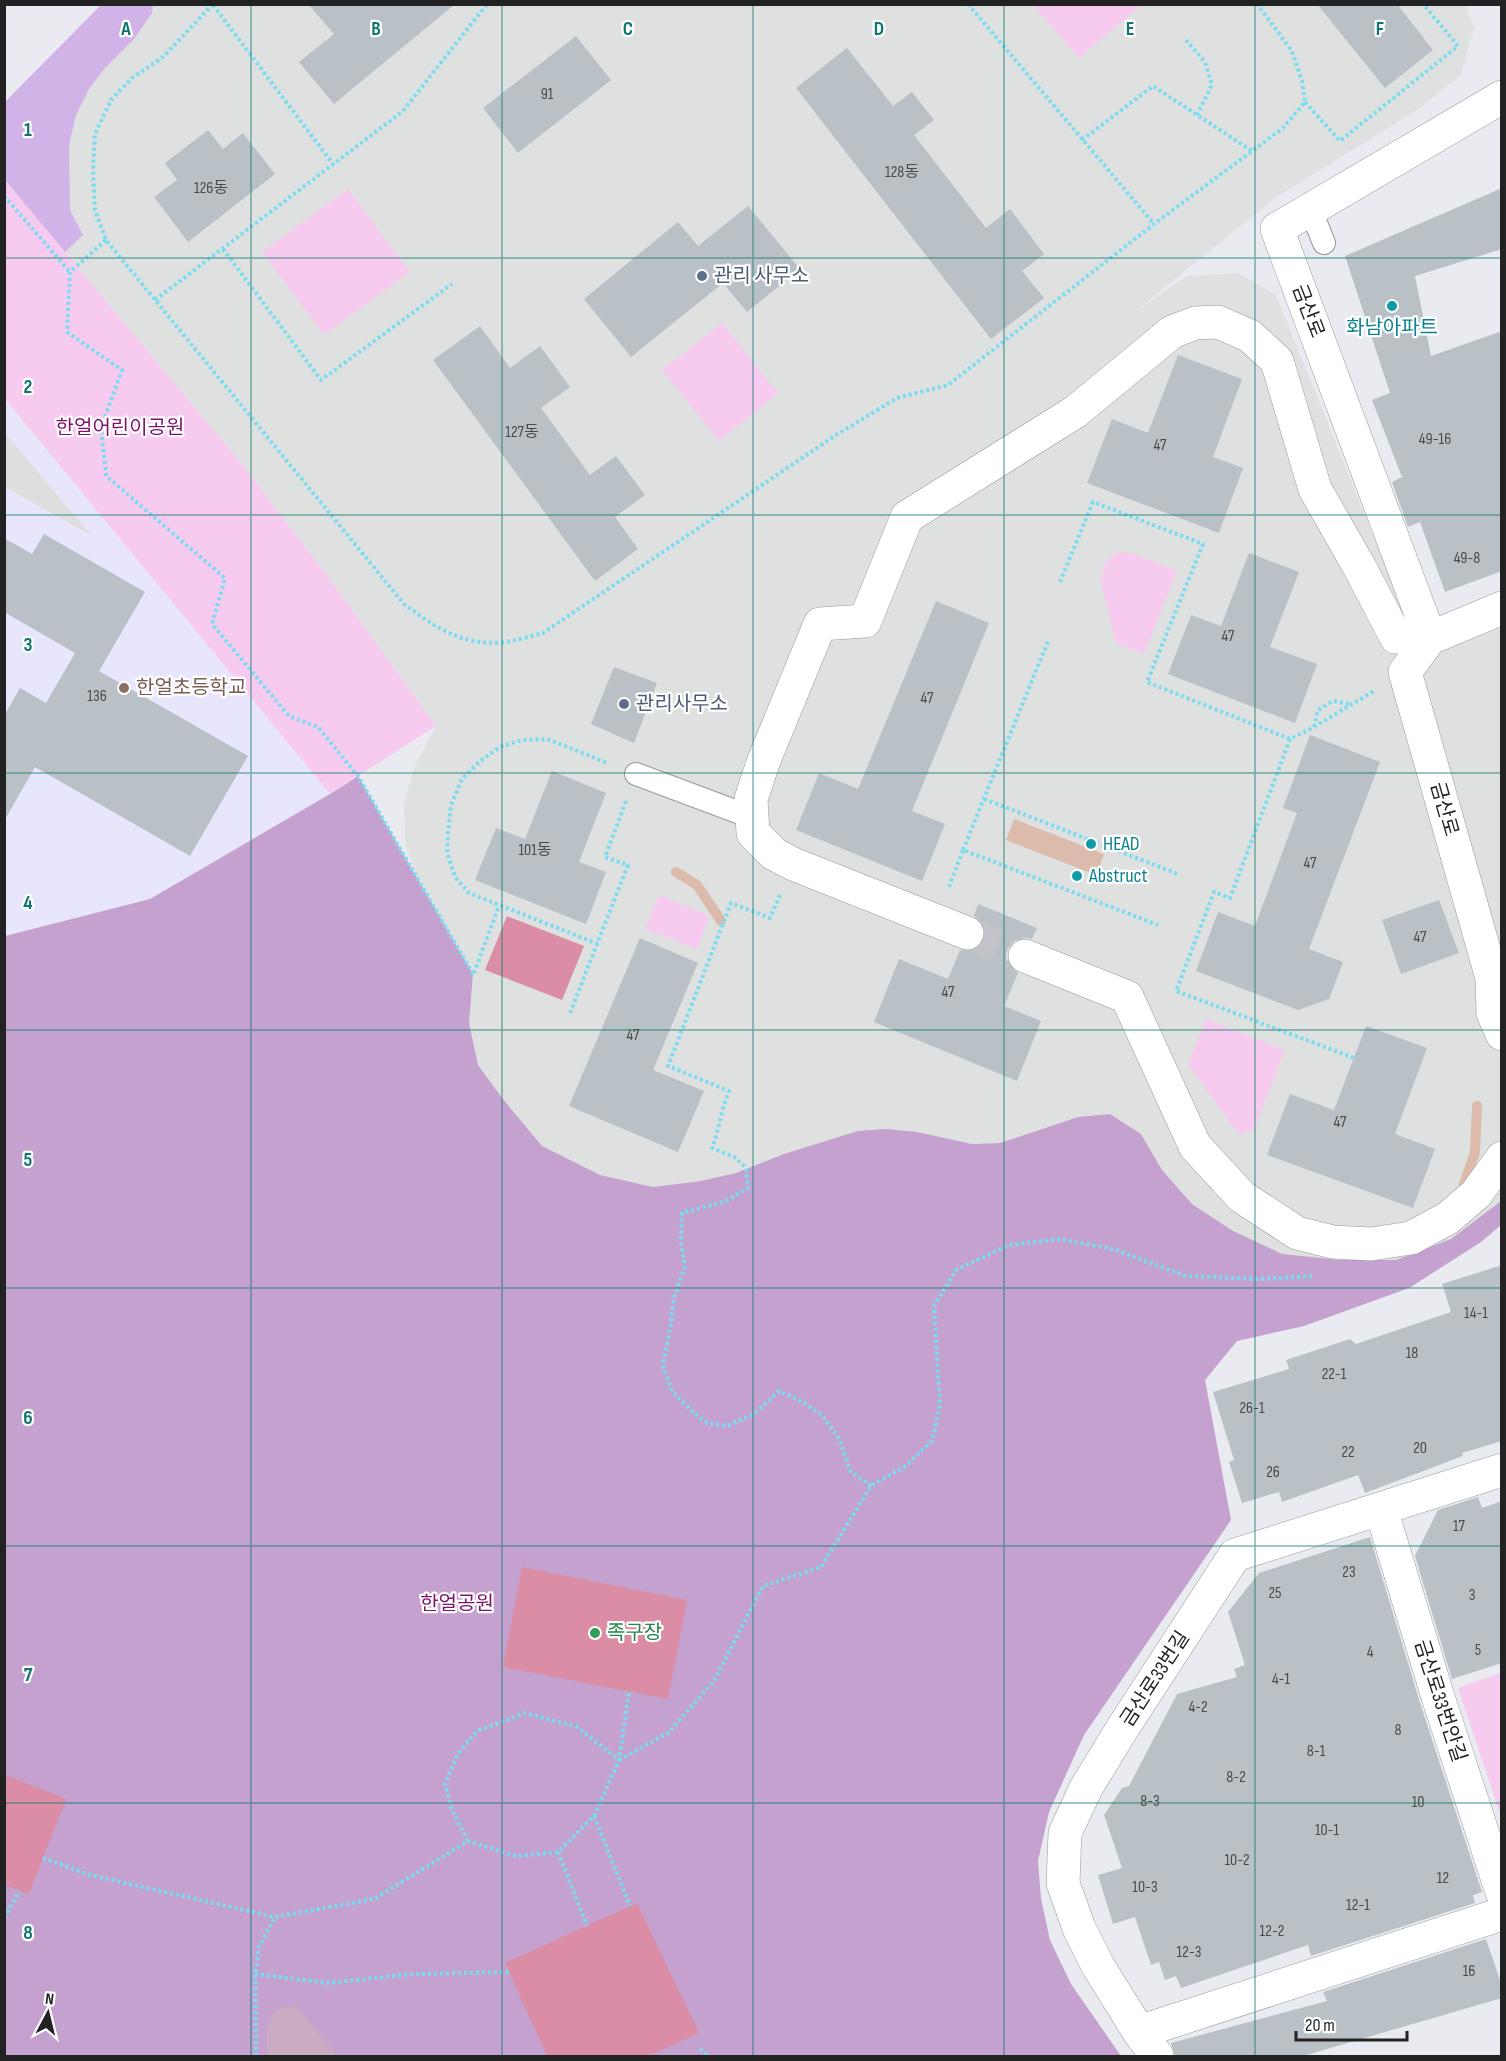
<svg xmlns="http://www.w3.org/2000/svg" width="1506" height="2061" font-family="'Sofia Sans Condensed','Noto Sans KR',sans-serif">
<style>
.residential{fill:#dfe0e0}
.education{fill:#e8e6fd}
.grass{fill:#d2b3e7}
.forest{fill:#c4a1ce}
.cemetery{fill:#c9acc2}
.park{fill:#f7cbf0}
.pitch{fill:#da8da5}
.parking{fill:#dedede}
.water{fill:#dcbbad}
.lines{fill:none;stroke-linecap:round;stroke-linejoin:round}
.stream{stroke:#dcbbad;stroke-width:10}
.building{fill:#b9c0c6}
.street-tunnel{stroke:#c1c3c8;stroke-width:33;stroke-dasharray:33 16;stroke-linecap:butt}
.lane-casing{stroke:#999;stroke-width:24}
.street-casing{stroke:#999;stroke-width:34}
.path{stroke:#7adcf1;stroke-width:4;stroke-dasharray:3 3;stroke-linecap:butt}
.lane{stroke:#fff;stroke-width:22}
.street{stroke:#fff;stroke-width:33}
.grid{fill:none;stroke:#0f766e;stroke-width:1.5;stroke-opacity:0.55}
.service-dot{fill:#5c6f8a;stroke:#fff;stroke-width:2}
.culture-dot{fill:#0f9aa8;stroke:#fff;stroke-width:2}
.education-dot{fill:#8d6e63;stroke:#fff;stroke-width:2}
.leisure-dot{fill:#2e9e5b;stroke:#fff;stroke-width:2}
.labels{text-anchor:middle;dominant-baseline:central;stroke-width:4.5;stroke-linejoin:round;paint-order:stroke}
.number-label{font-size:16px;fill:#484a4b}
.service-label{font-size:20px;fill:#4e5e75;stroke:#fff;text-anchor:start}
.street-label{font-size:20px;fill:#222;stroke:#fff}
.culture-label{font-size:20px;fill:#0d838f;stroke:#fff;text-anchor:start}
.park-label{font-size:20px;fill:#7c136c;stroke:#fff}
.education-label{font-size:20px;fill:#785e54;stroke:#fff;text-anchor:start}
.leisure-label{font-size:20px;fill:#27864d;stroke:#fff;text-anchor:start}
.grid-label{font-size:20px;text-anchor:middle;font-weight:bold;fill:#0f766e;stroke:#fff;stroke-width:4.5;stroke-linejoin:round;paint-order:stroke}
</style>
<rect width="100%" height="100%" fill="#e9ebf1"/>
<path class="residential" d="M 101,5 L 1466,5 L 1474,28 L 1461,75 L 1414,112 L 1278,196 L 1133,313 L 1187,276 L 1238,273 L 1276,295 L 1408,622 L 1501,619 L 1501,1201 L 1451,1239 L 1396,1260 L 1341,1260 L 1281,1254 L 1233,1231 L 1192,1204 L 1162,1170 L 1141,1134 L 1109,1114 L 1078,1117 L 1000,1143 L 972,1144 L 917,1132 L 757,1165 L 736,1173 L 701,1181 L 653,1187 L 600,1175 L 542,1146 L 502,1098 L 478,1065 L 469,1023 L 473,974 L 417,879 L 405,841 L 404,805 L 409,784 L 415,766 L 436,726 L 329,578 L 242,464 L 5,180 L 4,103 Z"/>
<path class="education" d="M 4,399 L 330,794 L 150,899 L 5,936 Z"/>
<path class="grass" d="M 101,5 L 153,5 L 152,13 L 134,39 L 104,69 L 89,89 L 76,115 L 69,145 L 70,210 L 83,235 L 64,253 L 5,180 L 4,103 Z"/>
<path class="forest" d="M 358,776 L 473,974 L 469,1023 L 478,1065 L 502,1098 L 542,1146 L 600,1175 L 653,1187 L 701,1181 L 736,1173 L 784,1154 L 858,1131 L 886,1129 L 917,1132 L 972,1144 L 1000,1143 L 1078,1117 L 1110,1114 L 1141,1134 L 1162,1170 L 1192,1204 L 1233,1231 L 1282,1254 L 1341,1260 L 1396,1260 L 1451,1239 L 1501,1201 L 1501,1225 L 1481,1242 L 1409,1288 L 1304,1326 L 1237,1341 L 1205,1380 L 1231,1520 L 1084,1735 L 1049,1812 L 1038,1861 L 1041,1899 L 1050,1940 L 1071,1984 L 1121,2056 L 5,2056 L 5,936 L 150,899 L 330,794 Z"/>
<path class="cemetery" d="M 286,2007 L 297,2007 L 338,2056 L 267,2056 L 267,2027 L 276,2010 Z"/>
<path class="park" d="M 1033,5 L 1141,5 L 1079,58 Z
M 5,180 L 242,464 L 329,578 L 436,726 L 330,794 L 5,399 Z
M 348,189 L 410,272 L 324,335 L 262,252 Z
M 722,323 L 778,393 L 719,441 L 662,370 Z
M 1116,552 L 1132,553 L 1177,571 L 1144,654 L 1116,643 L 1101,582 L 1104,564 Z
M 659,895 L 710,916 L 697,949 L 645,929 Z
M 1206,1019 L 1285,1050 L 1254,1130 L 1239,1135 L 1188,1064 Z
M 1501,1673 L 1502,1673 L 1501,1817 L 1458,1688 Z"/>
<path class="pitch" d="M 507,916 L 584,946 L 562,1000 L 485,970 Z
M 522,1567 L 687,1600 L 668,1699 L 503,1667 Z
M 5,1775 L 66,1799 L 29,1894 L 5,1885 Z
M 637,1903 L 699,2033 L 648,2056 L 547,2056 L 505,1963 Z"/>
<path class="parking" d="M 5,433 L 92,536 L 5,487 Z"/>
<path class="water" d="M 1014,819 L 1104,854 L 1096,875 L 1006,840 Z"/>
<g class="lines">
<path class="stream" d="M 676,872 L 697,885 L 721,921
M 1464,1184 L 1475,1152 L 1477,1106"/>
</g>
<path class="building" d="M 308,4 L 455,4 L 334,104 L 299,62 L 334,34 Z
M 1317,4 L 1397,4 L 1433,50 L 1385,88 Z
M 576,36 L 611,80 L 518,153 L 483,108 Z
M 847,48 L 893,106 L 912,92 L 934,120 L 914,135 L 986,228 L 1010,209 L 1044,254 L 1022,271 L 1044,298 L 991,339 L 796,88 Z
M 208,130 L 223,149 L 243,133 L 275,174 L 188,242 L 154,197 L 177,180 L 165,163 Z
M 1502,188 L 1502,249 L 1415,276 L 1431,356 L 1502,331 L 1502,571 L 1445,592 L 1420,522 L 1408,527 L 1392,482 L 1402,477 L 1372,400 L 1390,393 L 1345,256 Z
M 748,206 L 800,269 L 747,312 L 723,283 L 631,357 L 584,299 L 678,222 L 698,246 Z
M 480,326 L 510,368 L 540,346 L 570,387 L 541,408 L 590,475 L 616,456 L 645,495 L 615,517 L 638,549 L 595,581 L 433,360 Z
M 1178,355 L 1242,379 L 1213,457 L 1243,468 L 1219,533 L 1087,483 L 1112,419 L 1148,433 Z
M 44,534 L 145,592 L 99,671 L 248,756 L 190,856 L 35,767 L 4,821 L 4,716 L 20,688 L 46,703 L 75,653 L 4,612 L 4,538 L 32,554 Z
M 1249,553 L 1299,572 L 1270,647 L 1317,664 L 1295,723 L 1168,674 L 1191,615 L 1221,626 Z
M 936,601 L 989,623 L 912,811 L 945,824 L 922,881 L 796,830 L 819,773 L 858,789 Z
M 614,667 L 657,683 L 634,743 L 591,724 Z
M 1310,735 L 1380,762 L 1309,949 L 1343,962 L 1329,999 L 1298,1010 L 1196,971 L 1218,912 L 1255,926 L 1297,813 L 1283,808 Z
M 552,771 L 606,793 L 579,862 L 606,872 L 586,924 L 475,880 L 496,828 L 525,839 Z
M 1439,900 L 1459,953 L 1401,974 L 1382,920 Z
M 978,904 L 1037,928 L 1032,939 L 1023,937 L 1014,941 L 1007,950 L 1006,958 L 1010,967 L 1018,973 L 1004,1006 L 1041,1021 L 1017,1081 L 874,1022 L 899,959 L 948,979 L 960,950 L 970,951 L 979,947 L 984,940 L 986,931 L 982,922 L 974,916 Z
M 640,938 L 698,963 L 653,1070 L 704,1091 L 678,1152 L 569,1106 Z
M 1366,1026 L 1427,1048 L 1395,1134 L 1435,1149 L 1413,1208 L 1267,1155 L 1290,1094 L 1334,1110 Z
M 1502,1265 L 1502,1441 L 1462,1453 L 1463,1456 L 1365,1493 L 1358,1475 L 1282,1502 L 1279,1492 L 1242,1503 L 1229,1462 L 1234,1460 L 1213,1392 L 1289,1369 L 1286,1360 L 1350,1339 L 1356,1344 L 1451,1312 L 1442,1284 Z
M 1478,1497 L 1482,1508 L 1502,1501 L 1502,1663 L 1452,1679 L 1415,1556 L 1438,1510 Z
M 1370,1537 L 1420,1703 L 1482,1892 L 1473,1895 L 1475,1903 L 1311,1956 L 1308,1945 L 1181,1988 L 1176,1976 L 1165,1980 L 1159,1962 L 1151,1965 L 1135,1917 L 1113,1924 L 1098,1875 L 1122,1868 L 1104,1815 L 1122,1788 L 1129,1786 L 1177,1694 L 1237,1677 L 1234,1669 L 1245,1665 L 1228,1612 L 1259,1573 Z
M 1486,1939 L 1502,1986 L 1502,1998 L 1303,2056 L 1175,2056 L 1171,2043 L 1327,2001 L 1323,1992 Z"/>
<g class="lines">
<path class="street-tunnel" d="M 967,933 L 1025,956"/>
<defs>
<path id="lane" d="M 1310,208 L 1324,243
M 636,774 L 751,817"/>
<path id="street" d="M 1502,97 L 1277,229 L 1430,638 L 1405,672 L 1492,978 L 1493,1013 L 1502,1034
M 967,933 L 793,864 L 774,854 L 753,833 L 751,799 L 764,760 L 820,624 L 865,621 L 907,517 L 1075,412 L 1172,332 L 1195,323 L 1218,322 L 1250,336 L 1277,361 L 1315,489 L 1360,568 L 1396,637 L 1430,638 L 1502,608
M 1025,956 L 1127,997 L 1195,1146 L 1242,1197 L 1297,1233 L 1333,1242 L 1371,1244 L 1411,1238 L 1448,1218 L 1476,1194 L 1502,1158
M 1381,1509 L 1438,1697 L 1502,1892
M 1139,2032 L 1502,1914
M 1157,2056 L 1139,2032 L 1098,1966 L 1079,1928 L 1063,1883 L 1065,1833 L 1086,1788 L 1122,1729 L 1235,1555 L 1502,1470"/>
</defs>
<use href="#lane" class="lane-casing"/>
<use href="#street" class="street-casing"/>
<path class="path" d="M 213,4 L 163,57 L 132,78 L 111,100 L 95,134 L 93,171 L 95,210 L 106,240 L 404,604 C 436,628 464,647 506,642 C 518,640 531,636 543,633 L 836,435 L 897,398 L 948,385 L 1154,224 L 1283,128 L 1305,102 L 1302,81 L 1292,51 L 1257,4
M 968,4 L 1154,224
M 213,5 L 333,164
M 1186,40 L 1205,62 L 1212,85 L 1197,115
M 1305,102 L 1340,141 L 1458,46 L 1423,4
M 1082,140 L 1153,86 L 1252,151
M 4,196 L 70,272
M 106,240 L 70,272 L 67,332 L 122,370 L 101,428 L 106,476 L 225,578 L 212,624 L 289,716 L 318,727 L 358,776 L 473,974
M 223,249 L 321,380 L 452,284
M 155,300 L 403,111 L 487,4
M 1060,582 L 1093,502 L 1203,544 L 1147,682 L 1290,739 L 1314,727 L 1374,691
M 1314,727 L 1318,710 L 1333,701 L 1350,704
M 1290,739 L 1230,898 L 1214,892 L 1176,991 L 1354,1058
M 984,799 L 1178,874
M 963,850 L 1049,639
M 949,887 L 963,850 L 1158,925
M 780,895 L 770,918 L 731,903 L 668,1066 L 729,1091 C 721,1111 719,1129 712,1148 L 736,1158 L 746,1168 L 748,1188 L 726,1201 L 682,1213 L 681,1242 L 685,1267 L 674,1298 L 671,1323 L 663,1366 L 672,1391 L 695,1414 L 707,1423 L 727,1426 L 754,1414 L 779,1391 L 801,1401 L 822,1415 L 840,1440 L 850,1471 L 871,1486
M 598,944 L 469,893 L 455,877 L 447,852 L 448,832 L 451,805 L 462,779 L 479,762 L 500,747 L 522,740 L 547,739 L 608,763
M 474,973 L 499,906
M 570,1013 L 628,865 L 605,857 L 626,801
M 619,1760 L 668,1733 L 714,1681 L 763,1586 L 821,1567 L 871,1486 L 904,1467 L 932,1441 L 940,1405 L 934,1306 L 956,1270 L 1009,1245 L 1060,1239 L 1113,1249 L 1186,1276 L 1260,1279 L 1315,1276
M 594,1816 L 630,1906
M 468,1841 L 452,1810 L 445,1784 L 457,1755 L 477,1731 L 525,1713 L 577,1727 L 618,1759
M 558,1852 L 587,1926
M 43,1858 L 90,1875 L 275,1917 L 374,1899 L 468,1841 L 516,1856 L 558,1852 L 594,1816 L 619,1760 L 629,1692
M 4,1918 L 19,1891
M 255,1974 L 328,1983 L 414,1974 L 509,1972
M 700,2049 L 708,2056
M 256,2056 L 255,1974 L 259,1946 L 275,1917"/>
<use href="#lane" class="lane"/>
<use href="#street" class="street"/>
</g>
<path class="grid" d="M 251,4 L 251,2056M 502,4 L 502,2056M 753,4 L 753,2056M 1004,4 L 1004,2056M 1255,4 L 1255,2056M 4,258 L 1502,258M 4,515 L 1502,515M 4,773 L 1502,773M 4,1030 L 1502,1030M 4,1288 L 1502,1288M 4,1546 L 1502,1546M 4,1803 L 1502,1803"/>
<g class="service-dot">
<circle cx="702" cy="276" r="6"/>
<circle cx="624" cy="704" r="6"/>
</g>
<g class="culture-dot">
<circle cx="1392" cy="306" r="6"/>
<circle cx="1091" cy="844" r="6"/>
<circle cx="1077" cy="876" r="6"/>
</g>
<circle class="education-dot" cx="124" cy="688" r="6"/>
<circle class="leisure-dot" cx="595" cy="1633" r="6"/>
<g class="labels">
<g class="number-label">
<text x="547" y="94">91</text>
<text x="902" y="172">128동</text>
<text x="211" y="188">126동</text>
<text x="522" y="432">127동</text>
<text x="1435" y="439">49-16</text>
<text x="1160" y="445">47</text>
<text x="1467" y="558">49-8</text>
<text x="1228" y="636">47</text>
<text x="97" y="696">136</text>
<text x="927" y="698">47</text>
<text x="535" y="850">101동</text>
<text x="1310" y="863">47</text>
<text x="1420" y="937">47</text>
<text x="948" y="992">47</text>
<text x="633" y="1035">47</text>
<text x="1340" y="1122">47</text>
<text x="1476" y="1313">14-1</text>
<text x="1412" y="1353">18</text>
<text x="1334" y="1374">22-1</text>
<text x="1252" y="1408">26-1</text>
<text x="1420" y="1448">20</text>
<text x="1348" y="1452">22</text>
<text x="1273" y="1472">26</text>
<text x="1459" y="1526">17</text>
<text x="1349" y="1572">23</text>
<text x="1275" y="1593">25</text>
<text x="1472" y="1595">3</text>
<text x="1478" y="1650">5</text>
<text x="1370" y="1652">4</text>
<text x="1281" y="1679">4-1</text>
<text x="1198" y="1707">4-2</text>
<text x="1398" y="1730">8</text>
<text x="1316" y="1751">8-1</text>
<text x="1236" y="1777">8-2</text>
<text x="1150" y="1801">8-3</text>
<text x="1418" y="1802">10</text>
<text x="1327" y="1830">10-1</text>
<text x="1237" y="1860">10-2</text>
<text x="1443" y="1878">12</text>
<text x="1145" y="1887">10-3</text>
<text x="1358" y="1905">12-1</text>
<text x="1272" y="1931">12-2</text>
<text x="1189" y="1952">12-3</text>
<text x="1469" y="1971">16</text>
</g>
<g class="service-label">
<text x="714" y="276">관리 사무소</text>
<text x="636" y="704">관리사무소</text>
</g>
<g class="street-label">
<text transform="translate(1308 311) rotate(69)">금산로</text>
<text transform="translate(1444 809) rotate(74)">금산로</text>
<text transform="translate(1155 1679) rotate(-57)">금산로33번길</text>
<text transform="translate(1440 1701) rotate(72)">금산로33번안길</text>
</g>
<g class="culture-label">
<text x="1392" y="328" text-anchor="middle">화남아파트</text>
<text x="1103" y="844">HEAD</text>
<text x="1089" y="876">Abstruct</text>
</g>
<g class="park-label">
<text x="120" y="428">한얼어린이공원</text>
<text x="457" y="1604">한얼공원</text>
</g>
<g class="education-label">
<text x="136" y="688">한얼초등학교</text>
</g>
<g class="leisure-label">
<text x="607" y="1633">족구장</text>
</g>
</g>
<g class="grid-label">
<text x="126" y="35">A</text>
<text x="376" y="35">B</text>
<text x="628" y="35">C</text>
<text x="879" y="35">D</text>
<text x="1130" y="35">E</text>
<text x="1380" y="35">F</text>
<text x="28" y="136">1</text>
<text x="28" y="393">2</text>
<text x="28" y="651">3</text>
<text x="28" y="909">4</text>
<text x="28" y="1166">5</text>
<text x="28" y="1424">6</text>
<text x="28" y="1681">7</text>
<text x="28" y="1939">8</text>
</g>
<rect width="1506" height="2061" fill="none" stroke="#222222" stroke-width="12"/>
<g transform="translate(48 2013) rotate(7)" stroke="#ffffff" stroke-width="4.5" paint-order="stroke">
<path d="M0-4.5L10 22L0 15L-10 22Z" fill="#222222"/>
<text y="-9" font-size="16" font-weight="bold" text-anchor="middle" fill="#222222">N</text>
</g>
<path d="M1296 2031v9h111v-9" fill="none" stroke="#222222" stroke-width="3"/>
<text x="1305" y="2031" font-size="18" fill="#222222" stroke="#ffffff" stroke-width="4.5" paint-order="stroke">20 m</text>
</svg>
